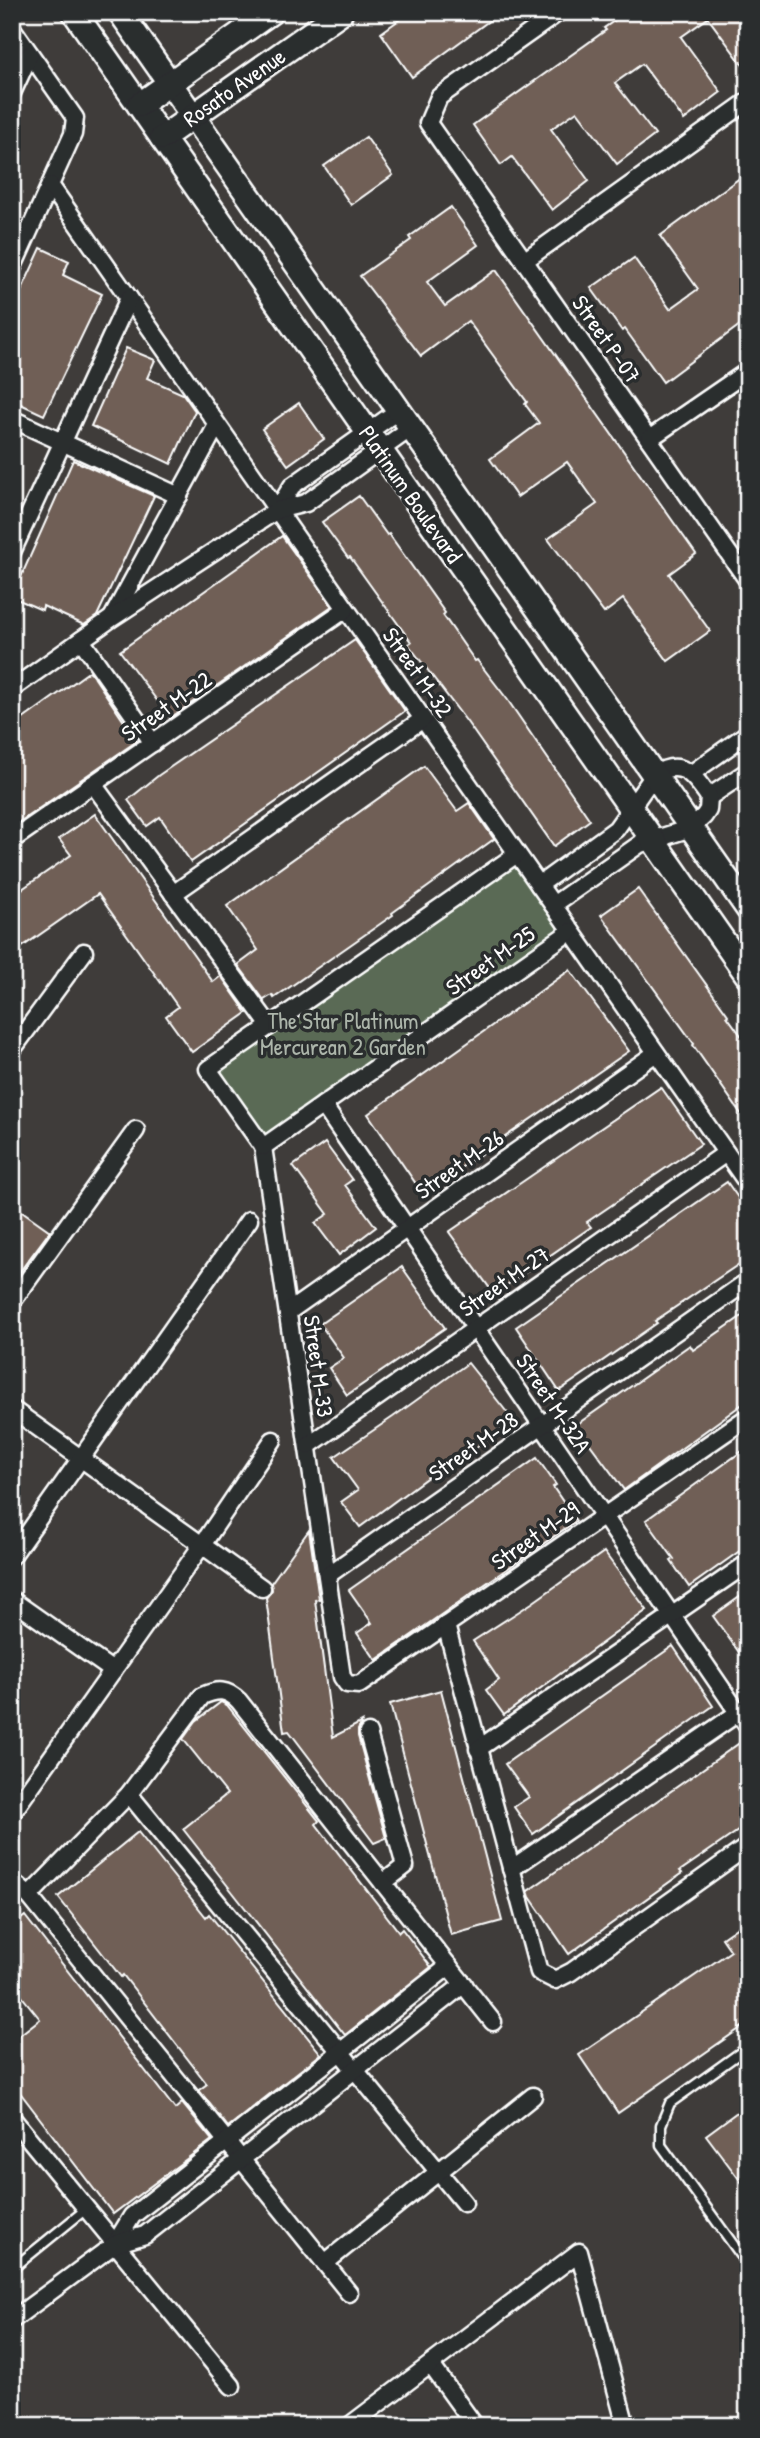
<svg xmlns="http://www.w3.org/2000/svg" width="760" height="2438" viewBox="0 0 760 2438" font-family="'Patrick Hand',sans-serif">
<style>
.green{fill:#5a6b55;stroke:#acb5aa;stroke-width:2}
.building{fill:#6f5f56;stroke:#fff;stroke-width:2}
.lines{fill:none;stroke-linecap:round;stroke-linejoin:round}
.lane-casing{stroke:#fff;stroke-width:13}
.street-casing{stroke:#fff;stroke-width:21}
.secondary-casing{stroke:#fff;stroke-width:28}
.lane{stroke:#2a2d2e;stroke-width:8}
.street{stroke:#2a2d2e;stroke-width:16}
.secondary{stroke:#2a2d2e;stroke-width:23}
.labels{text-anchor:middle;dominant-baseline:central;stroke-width:7;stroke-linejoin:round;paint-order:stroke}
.street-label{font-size:23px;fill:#fff;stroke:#2a2d2e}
.park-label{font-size:23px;fill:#acb5aa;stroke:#2a2d2e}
</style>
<rect width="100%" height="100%" fill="#3f3c3a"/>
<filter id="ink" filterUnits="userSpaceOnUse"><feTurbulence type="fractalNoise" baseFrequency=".0143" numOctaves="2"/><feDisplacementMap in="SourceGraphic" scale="14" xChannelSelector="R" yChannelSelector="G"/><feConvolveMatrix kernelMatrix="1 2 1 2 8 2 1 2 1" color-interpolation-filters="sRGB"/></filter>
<g filter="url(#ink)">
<polygon class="green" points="517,854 571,931 263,1147 209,1069"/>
<g class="building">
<polygon points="410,12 501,12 412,77 381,33"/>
<polygon points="627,12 748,12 748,72 708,18 681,37 721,92 684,120 642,64 615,83 655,135 617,164 577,111 551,129 589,181 552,210 512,157 501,165 473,125 606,30 604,28"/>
<polygon points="366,137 393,175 351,205 324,166"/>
<polygon points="748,172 748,319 663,382 625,329 622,331 591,288 634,258 670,309 698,289 660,236"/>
<polygon points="451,207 478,245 427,282 445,306 496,270 696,554 669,574 710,631 668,661 623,599 604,613 548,539 597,504 567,462 517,497 490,459 539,423 525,404 527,402 468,321 421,356 360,276 411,240 409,237"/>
<polygon points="41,248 69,261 63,275 102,294 44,415 12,400 12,311"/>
<polygon points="126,348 155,360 147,378 183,394 195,411 171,464 91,426"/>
<polygon points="299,403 324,439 288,465 262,429"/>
<polygon points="73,460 154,496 97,616 84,625 43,606 42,610 12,597"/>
<polygon points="359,496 387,535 389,534 445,613 443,615 475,661 477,660 507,699 590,820 554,846 467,722 408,644 411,642 350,557 348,558 322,522"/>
<polygon points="282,536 332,606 170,718 120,651"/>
<polygon points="355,640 405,711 191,862 160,817 147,826 128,800 159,775"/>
<polygon points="90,671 137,741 12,827 12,727"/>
<polygon points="424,766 457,811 469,803 494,839 392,913 393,915 274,998 272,995 264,1000 238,965 258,950 227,906"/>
<polygon points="95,814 213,982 221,976 247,1013 192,1052 166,1016 178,1007 98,894 12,954 12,896 71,855 59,839"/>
<polygon points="638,889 728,1015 727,1016 748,1045 748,1124 693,1045 694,1044 601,915"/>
<polygon points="570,970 629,1051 423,1194 368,1114"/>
<polygon points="661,1087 701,1144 587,1222 591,1227 494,1294 449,1232"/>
<polygon points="325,1143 352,1180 345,1185 376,1227 339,1255 315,1223 328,1214 293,1166"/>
<polygon points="727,1182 748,1212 748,1258 655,1321 657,1323 559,1391 516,1327"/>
<polygon points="12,1204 50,1231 12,1282"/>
<polygon points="402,1267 445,1328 347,1395 329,1368 344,1358 320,1324"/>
<polygon points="748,1312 748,1400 624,1490 576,1425 690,1345 693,1350"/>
<polygon points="468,1363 513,1420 443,1472 440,1468 360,1527 341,1502 358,1490 334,1457 393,1417"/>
<polygon points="748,1447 748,1545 689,1587 671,1561 674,1559 646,1520"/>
<polygon points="537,1458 556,1485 553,1487 576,1521 376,1660 357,1633 372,1623 349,1590"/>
<polygon points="309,1530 319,1599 315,1600 333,1737 362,1722 358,1730 358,1736 386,1838 374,1843 289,1731 284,1732 266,1598 272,1590 271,1583"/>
<polygon points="604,1552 647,1610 504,1715 486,1690 499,1680 473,1641 532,1603"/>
<polygon points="748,1591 748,1665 713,1616"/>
<polygon points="673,1646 713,1706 533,1834 514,1807 529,1797 505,1764"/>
<polygon points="441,1690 502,1921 451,1935 390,1704"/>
<polygon points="221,1702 227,1705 319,1821 316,1824 399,1932 402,1929 431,1967 345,2035 183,1829 227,1794 183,1739 196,1721"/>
<polygon points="741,1742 748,1752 748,1824 680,1871 682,1873 569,1954 530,1897 528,1891"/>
<polygon points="138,1832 206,1917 209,1914 321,2054 228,2127 199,2090 207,2084 123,1975 121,1977 58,1897"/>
<polygon points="25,1916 175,2109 182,2103 212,2140 113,2214 12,2082 12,2041 40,2019 12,1984 12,1926"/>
<polygon points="748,1920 748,2023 618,2113 579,2055 731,1951 722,1938"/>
<polygon points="748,2104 748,2191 706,2135"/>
</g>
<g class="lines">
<g class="lane-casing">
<g id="lane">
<polyline points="748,2047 670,2103 661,2125 661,2145 748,2265"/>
<polyline points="12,2269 86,2209"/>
</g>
</g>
<g class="street-casing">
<g id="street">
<polyline points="559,12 439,97 428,123 748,581"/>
<polyline points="12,28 75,118 73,134 12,269"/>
<polyline points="12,93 30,54"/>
<polyline points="50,185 748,1184"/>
<polyline points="524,261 748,101"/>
<polyline points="12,419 179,496"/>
<polyline points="649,439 748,371"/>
<polyline points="277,510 292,486 399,410"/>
<polyline points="12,552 129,298"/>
<polyline points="113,616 217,425"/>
<polyline points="81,640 153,743"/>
<polyline points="12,689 112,618 277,510 306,503 411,428"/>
<polyline points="692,773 748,733"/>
<polyline points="93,784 270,1026"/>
<polyline points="709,797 748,771"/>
<polyline points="12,840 346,609"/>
<polyline points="517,854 208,1069 263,1147 342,1677 347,1684 359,1685 748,1417"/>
<path d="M539 885 616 829 654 775C682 757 694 776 709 797L708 810 704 816 691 828 640 844 553 905"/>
<polyline points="173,894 423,719"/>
<polyline points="12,1050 84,952"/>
<polyline points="323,1105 748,1727"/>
<polyline points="263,1147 571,931"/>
<polyline points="12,1302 136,1130"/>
<polyline points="288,1312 656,1053"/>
<polyline points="12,1409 262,1588"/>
<polyline points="308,1446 726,1153"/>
<polyline points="12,1556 249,1220"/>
<polyline points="328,1575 748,1281"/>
<polyline points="12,1600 113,1671"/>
<polyline points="446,1625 539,1972 555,1980 571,1972 748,1846"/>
<polyline points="368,1733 405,1866 383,1883"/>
<polyline points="478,1749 748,1563"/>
<polyline points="129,1794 464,2203"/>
<polyline points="12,1813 202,1545 273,1440"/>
<polyline points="511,1869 748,1706"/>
<polyline points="12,1881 29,1896 349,2293"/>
<path d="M29 1896 129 1794 202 1696C218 1689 227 1689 239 1701L493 2022"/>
<polyline points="12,2118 232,2386"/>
<polyline points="115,2244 132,2216 449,1966"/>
<polyline points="325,2263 533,2096"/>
<polyline points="12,2320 115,2244 145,2235 464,1984"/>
<polyline points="431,2365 475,2426"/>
<polyline points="12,2423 14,2426"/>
<polyline points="349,2426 579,2252 626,2426"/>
</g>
</g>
<g class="secondary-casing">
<g id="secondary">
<polyline points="74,12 748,976"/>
<polyline points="120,12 748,909"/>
<polyline points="139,105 271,12"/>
<polyline points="162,138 341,12"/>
</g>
</g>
<use href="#lane" class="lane"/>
<use href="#street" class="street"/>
<use href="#secondary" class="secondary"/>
</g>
</g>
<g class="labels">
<g class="street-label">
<text transform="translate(234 87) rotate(-35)">Rosato Avenue</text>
<text transform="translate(607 339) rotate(55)">Street P-07</text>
<text transform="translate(411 494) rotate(55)">Platinum Boulevard</text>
<text transform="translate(418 672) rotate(55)">Street M-32</text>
<text transform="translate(166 706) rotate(-35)">Street M-22</text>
<text transform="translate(490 960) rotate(-35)">Street M-25</text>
<text transform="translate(459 1164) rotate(-35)">Street M-26</text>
<text transform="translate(504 1281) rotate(-35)">Street M-27</text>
<text transform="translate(319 1366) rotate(82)">Street M-33</text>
<text transform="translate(554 1403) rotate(56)">Street M-32A</text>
<text transform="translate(473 1446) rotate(-35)">Street M-28</text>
<text transform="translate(535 1535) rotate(-35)">Street M-29</text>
</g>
<g class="park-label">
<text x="343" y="1020">The Star Platinum<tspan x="343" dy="26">Mercurean 2 Garden</tspan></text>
</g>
</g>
<rect width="760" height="2438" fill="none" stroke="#2a2d2e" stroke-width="42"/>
<rect x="21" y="21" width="718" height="2396" fill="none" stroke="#fff" stroke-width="2.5" filter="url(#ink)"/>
</svg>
